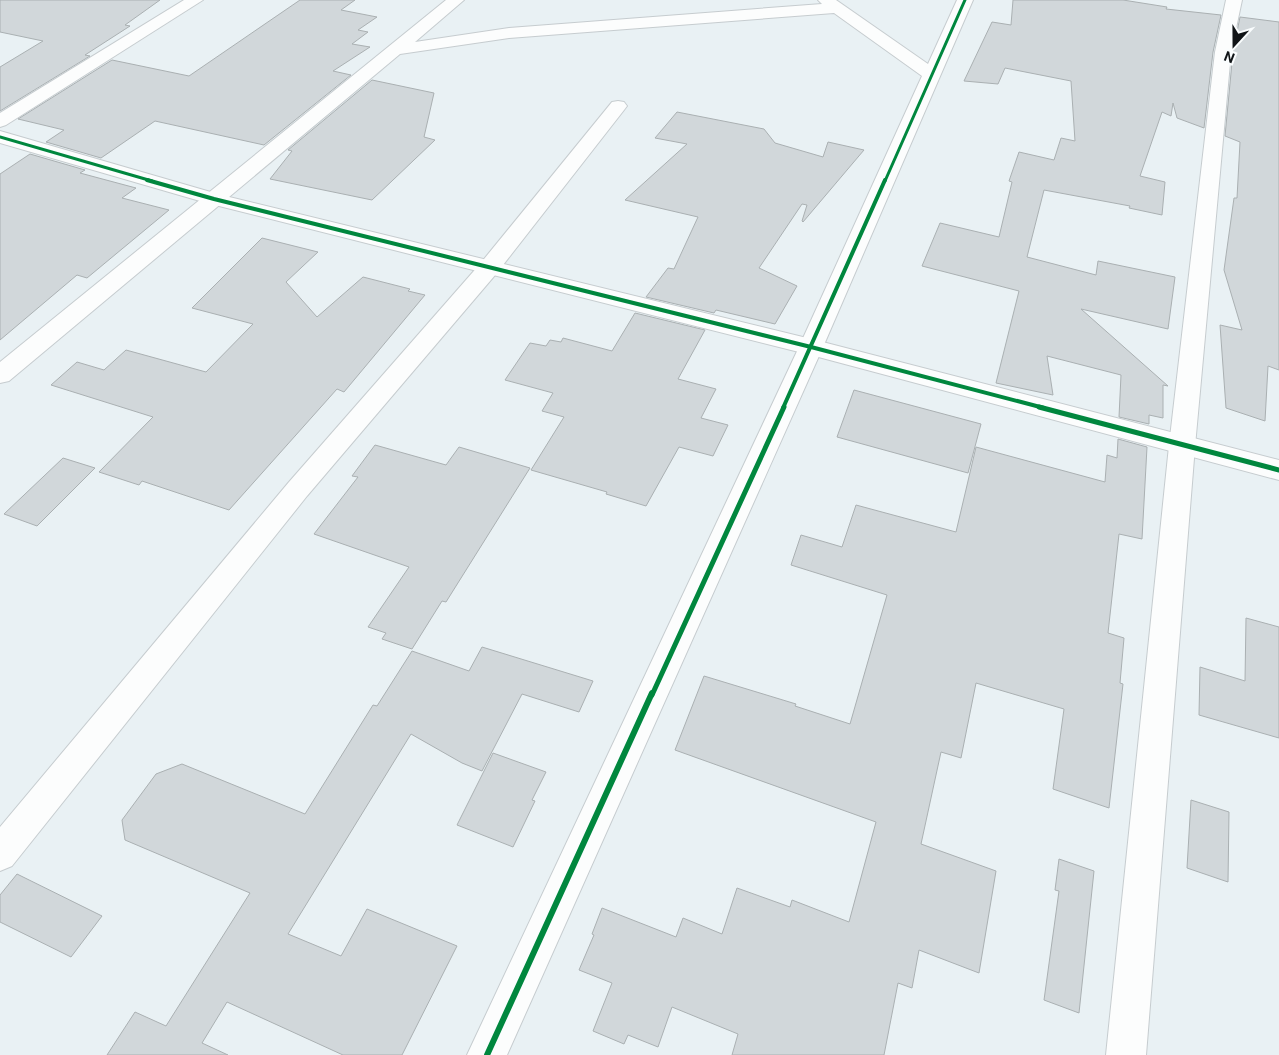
<svg xmlns="http://www.w3.org/2000/svg" width="1279" height="1055" viewBox="0 0 1279 1055" font-family="Roboto,sans-serif">
<style>
.building{fill:#d1d7da;stroke:#aab0b2}
.lines{fill:none;stroke-linecap:round;stroke-linejoin:round}
.street-casing{stroke:#c6cccf;stroke-width:2}
.secondary-casing{stroke:#c6cccf;stroke-width:2}
.street{fill:#fcfdfd;fill-rule:evenodd}
.secondary{fill:#fcfdfd;fill-rule:evenodd}
.cycleway-far3-casing{stroke:#fafdfe;stroke-width:5}
.cycleway-far2-casing{stroke:#fafdfe;stroke-width:6}
.cycleway-far1-casing{stroke:#fafdfe;stroke-width:8}
.cycleway-casing{stroke:#fafdfe;stroke-width:9}
.cycleway-far3{stroke:#00873e;stroke-width:3}
.cycleway-far2{stroke:#00873e;stroke-width:4}
.cycleway-far1{stroke:#00873e;stroke-width:5}
.cycleway{stroke:#00873e;stroke-width:6}
</style>
<rect width="100%" height="100%" fill="#e9f1f4"/>
<g class="building">
<polygon points="0,0 160,0 125,25 130,26 85,55 90,56 0,111 0,67 43,41 0,32"/>
<polygon points="300,0 355,0 341,10 377,17 358,30 368,32 352,44 370,47 333,71 351,75 264,145 155,121 101,158 46,142 64,130 18,119 112,60 189,76"/>
<polygon points="1013,0 1123,0 1167,7 1166,9 1221,15 1213,52 1204,128 1177,118 1173,103 1171,116 1162,112 1140,176 1165,182 1162,215 1129,208 1130,206 1044,190 1027,257 1096,275 1098,261 1175,277 1168,329 1081,309 1168,386 1163,385 1163,418 1149,415 1149,424 1119,417 1121,375 1047,356 1053,395 996,383 1019,291 922,266 940,223 999,237 1012,182 1009,181 1019,152 1054,160 1061,138 1075,141 1071,81 1005,68 998,84 964,81 992,22 1011,25"/>
<polygon points="1240,17 1279,22 1279,370 1268,366 1265,421 1226,408 1220,325 1242,330 1224,270 1234,198 1237,198 1240,142 1225,136 1233,52"/>
<polygon points="372,80 434,93 424,137 435,140 372,200 270,179 292,151 288,150"/>
<polygon points="677,112 764,129 775,143 823,157 828,142 864,150 803,222 802,221 807,205 802,204 759,268 797,286 775,324 716,310 714,313 646,297 668,268 674,269 698,217 625,200 687,144 655,138"/>
<polygon points="30,154 85,170 80,173 136,188 122,198 169,210 87,278 77,275 0,340 0,174"/>
<polygon points="262,238 318,252 286,282 317,317 363,277 410,289 408,291 425,295 344,392 337,389 229,510 142,481 139,485 99,472 153,417 51,385 77,362 104,370 126,350 206,372 253,324 192,308"/>
<polygon points="635,313 705,330 678,379 716,389 701,418 728,425 713,456 679,447 646,506 606,494 607,492 531,470 564,417 542,411 553,393 505,380 530,343 546,346 550,340 561,342 563,338 612,351"/>
<polygon points="854,390 981,424 968,473 837,437"/>
<polygon points="1118,439 1147,447 1142,539 1119,534 1108,633 1124,638 1120,683 1123,684 1109,808 1053,789 1064,709 976,683 961,758 941,752 921,844 996,871 979,973 919,950 912,988 898,983 884,1055 732,1055 738,1034 672,1007 658,1047 628,1035 624,1044 593,1031 612,983 579,970 594,935 592,934 602,908 676,937 683,918 722,934 737,888 790,907 792,900 849,922 876,822 675,750 704,676 796,704 795,706 850,724 887,595 791,565 801,535 842,547 856,505 956,532 976,447 1105,482 1107,455 1117,458"/>
<polygon points="375,445 446,465 459,447 530,468 446,602 442,601 412,649 382,639 386,633 368,627 409,567 314,534 358,477 352,476"/>
<polygon points="63,458 95,468 37,526 4,514"/>
<polygon points="1246,618 1279,627 1279,738 1199,715 1200,667 1245,681"/>
<polygon points="482,647 593,681 579,712 522,694 482,771 462,763 411,734 288,934 341,956 367,909 457,946 402,1055 343,1055 227,1002 202,1043 228,1055 107,1055 135,1012 166,1026 250,893 125,840 122,820 156,774 182,764 305,814 373,705 377,706 412,651 469,671"/>
<polygon points="493,753 546,772 532,800 535,801 513,847 457,825"/>
<polygon points="1191,800 1229,812 1228,882 1187,868"/>
<polygon points="1059,859 1094,871 1079,1013 1044,1000 1059,891 1055,890"/>
<polygon points="17,874 102,916 71,957 0,922 0,895"/>
</g>
<g class="lines">
<g class="street-casing">
<g id="street">
<polygon points="184,0 203,0 6,125 0,127 0,113"/>
<polygon points="446,0 464,0 415,42 509,28 822,4 818,0 836,0 928,64 957,0 973,0 823,347 507,1055 467,1055 799,347 922,76 834,13 509,38 400,54 9,381 0,383 0,362"/>
<polygon points="1226,0 1242,0 1231,52 1195,446 1146,1055 1106,1055 1169,446 1215,52"/>
<polygon points="618,101 624,102 627,106 624,110 496,274 307,496 12,866 0,871 0,827 289,482 480,264 612,102"/>
</g>
</g>
<g class="secondary-casing">
<polygon id="secondary" points="0,131 221,195 811,339 1279,460 1279,480 811,355 207,203 0,143"/>
</g>
<use href="#street" class="street"/>
<use href="#secondary" class="secondary"/>
<g class="cycleway-far3-casing">
<g id="cycleway-far3">
<polyline points="0,137 152,181"/>
<polyline points="885,181 965,0"/>
</g>
</g>
<g class="cycleway-far2-casing">
<g id="cycleway-far2">
<polyline points="147,180 214,199 811,347 1044,408"/>
<polyline points="783,408 885,180"/>
</g>
</g>
<g class="cycleway-far1-casing">
<g id="cycleway-far1">
<polyline points="1039,407 1279,470"/>
<polyline points="652,695 784,407"/>
</g>
</g>
<g class="cycleway-casing">
<polyline id="cycleway" points="487,1055 652,693"/>
</g>
<use href="#cycleway-far3" class="cycleway-far3"/>
<use href="#cycleway-far2" class="cycleway-far2"/>
<use href="#cycleway-far1" class="cycleway-far1"/>
<use href="#cycleway" class="cycleway"/>
</g>
<g transform="translate(1234 45) rotate(201)" stroke="#fafdfe" stroke-width="4" paint-order="stroke">
<path d="M0-4L9 19L0 12L-9 19Z" fill="#101417"/>
<text y="-8" font-size="14" font-weight="bold" text-anchor="middle" fill="#101417">N</text>
</g>
</svg>
